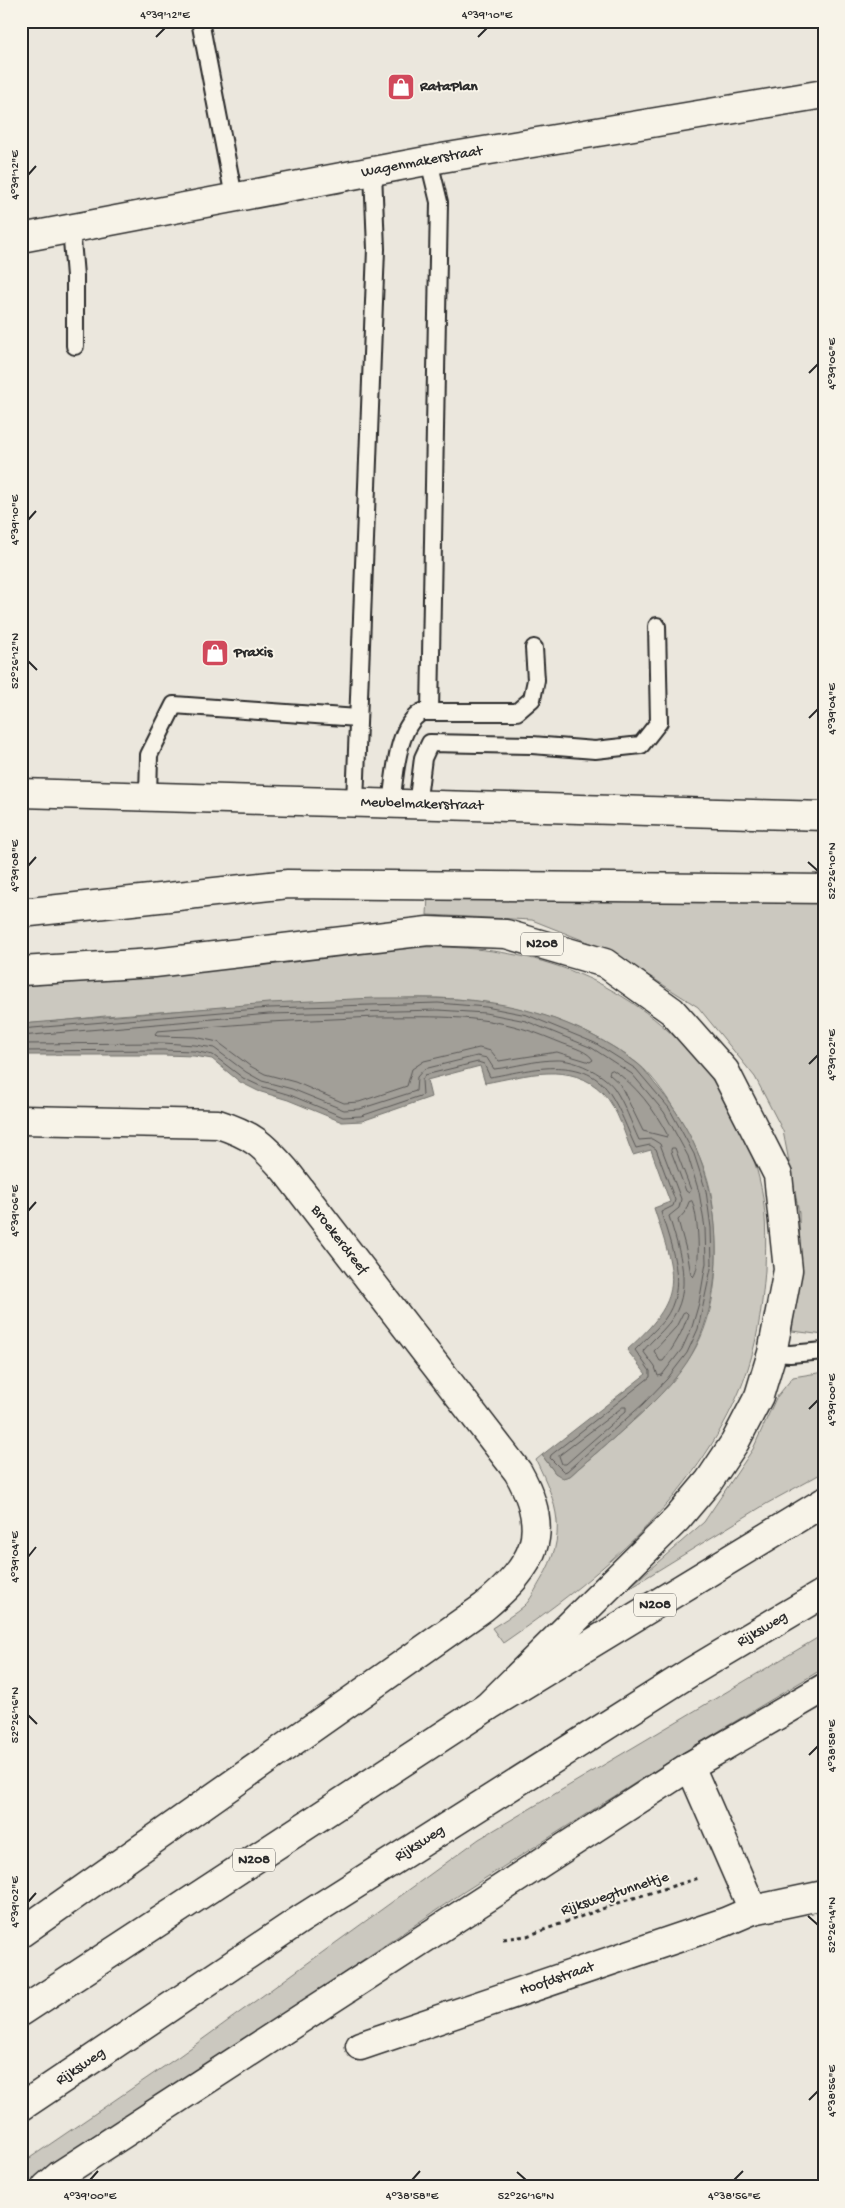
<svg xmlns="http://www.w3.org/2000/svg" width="845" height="2208" viewBox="0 0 845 2208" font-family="'Gochi Hand',sans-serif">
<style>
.green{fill:#cbc8bf;stroke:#7b7a75}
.water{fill:#a29f98;stroke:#72716c}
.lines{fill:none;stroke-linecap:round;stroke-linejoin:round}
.shore{stroke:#5b5957;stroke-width:1}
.lane-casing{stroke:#2b2b2b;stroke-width:20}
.street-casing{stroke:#2b2b2b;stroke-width:31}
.secondary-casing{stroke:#2b2b2b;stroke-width:31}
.primary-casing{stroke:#2b2b2b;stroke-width:31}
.path{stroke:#2b2b2b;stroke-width:3;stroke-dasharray:4 4;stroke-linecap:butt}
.lane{stroke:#f7f3e8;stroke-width:16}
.street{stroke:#f7f3e8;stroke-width:28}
.secondary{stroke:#f7f3e8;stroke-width:28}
.primary{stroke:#f7f3e8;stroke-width:28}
.ticks{fill:none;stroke:#2b2b2b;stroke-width:2}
.labels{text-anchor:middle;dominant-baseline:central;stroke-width:4;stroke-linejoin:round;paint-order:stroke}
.shield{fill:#f7f3e8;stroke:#686764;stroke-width:1}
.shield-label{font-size:14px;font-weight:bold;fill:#2b2b2b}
.poi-label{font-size:15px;font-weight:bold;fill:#2b2b2b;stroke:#f7f3e8;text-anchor:start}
.street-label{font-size:15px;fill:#2b2b2b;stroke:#f7f3e8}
.neatline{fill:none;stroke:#2b2b2b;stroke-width:2}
.ticks-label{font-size:12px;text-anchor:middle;fill:#2b2b2b}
</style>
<rect width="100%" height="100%" fill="#ebe7dd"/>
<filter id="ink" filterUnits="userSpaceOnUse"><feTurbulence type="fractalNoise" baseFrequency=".02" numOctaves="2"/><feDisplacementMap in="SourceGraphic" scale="10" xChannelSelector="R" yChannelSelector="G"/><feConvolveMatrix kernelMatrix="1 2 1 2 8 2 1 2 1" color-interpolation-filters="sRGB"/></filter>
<g filter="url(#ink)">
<g class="green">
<polygon points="428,895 824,896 824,1335 792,1331 800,1266 799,1213 783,1131 755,1077 698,1007 610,951 532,920 427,915"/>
<path d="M415 947C461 946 507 950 551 964 650 994 734 1078 759 1178 767 1208 766 1240 765 1270 762 1309 757 1348 742 1385 696 1498 600 1576 503 1643L492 1628C503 1621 515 1614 524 1606 531 1600 536 1588 541 1580 568 1535 558 1505 536 1460L542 1455 555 1473 570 1476C611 1439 659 1404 690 1357 720 1312 719 1250 712 1199 708 1173 697 1149 684 1126 673 1106 655 1077 637 1063 580 1020 508 1000 437 998 403 997 369 1001 336 1002 259 1005 182 1010 105 1016 77 1019 49 1023 21 1024V986L109 980Z"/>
<polygon points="824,1372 824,1472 766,1504 626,1590 704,1522 753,1449 776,1398 793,1377"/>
<polygon points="824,1634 824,1668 681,1754 465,1891 27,2187 21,2187 21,2164 178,2057 479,1839"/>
</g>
<path class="water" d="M375 998C412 998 449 997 486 1002 539 1009 595 1031 638 1064 645 1069 650 1078 655 1084 686 1120 706 1161 713 1208 720 1256 716 1310 692 1354 668 1397 607 1442 570 1476L563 1478 555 1473 542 1455 646 1374 627 1350C686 1296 677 1280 654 1208L670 1202 651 1150 633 1155C625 1136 618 1108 603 1093 571 1060 525 1076 485 1083L480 1066 427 1080 431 1097 362 1121 342 1122 288 1100 258 1091 240 1082 212 1059 194 1056 163 1055H21V1024L269 1003Z"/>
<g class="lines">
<g class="shore">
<path d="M376 1017C424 1017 477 1014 524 1029 538 1033 551 1039 564 1044 573 1047 589 1052 593 1060L590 1062 557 1052 499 1061 491 1051 479 1048 424 1061 412 1069 407 1086 359 1102 344 1103 295 1082 265 1074 250 1066 218 1042 195 1037 157 1036 155 1034 157 1031 270 1022Z"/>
<path d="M21 1029 269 1008 438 1003 486 1007 527 1015 595 1043 636 1069 669 1108 694 1154 706 1191 711 1228 712 1264 698 1329 687 1353 667 1379 643 1404 567 1471 564 1472 550 1458 551 1455 650 1377V1371L635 1350C644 1340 655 1331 664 1320 689 1287 671 1247 661 1212L673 1206 675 1200 656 1149 650 1145 636 1148C627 1129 621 1110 609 1092 582 1053 527 1071 490 1077L484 1064 478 1062 425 1075 422 1080 423 1095 361 1116 343 1117 290 1095 260 1086 243 1078 213 1055 194 1051 163 1050 21 1051"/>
<path d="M21 1036 269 1014 438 1010 485 1013 526 1021 592 1048 632 1074 664 1112 688 1156 699 1192 705 1228 706 1263 699 1303 692 1327 682 1349 662 1375 658 1376 655 1367 643 1351C651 1341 661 1333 669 1323 695 1290 679 1251 669 1216L679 1208 681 1199 660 1144 652 1139 639 1140C631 1123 625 1104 614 1088 603 1073 574 1059 556 1060 535 1060 515 1067 494 1069L487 1058 477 1056 424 1069 417 1077 416 1091 360 1109 344 1110 292 1089 262 1081 246 1072 214 1048 195 1045 163 1043 21 1044"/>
<path d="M613 1070C636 1085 654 1109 667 1134V1137L643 1131 620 1084 609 1074 610 1071Z"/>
<polygon points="672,1148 675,1148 691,1190 689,1193 686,1191 671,1151"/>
<path d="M692 1201C698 1213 702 1268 693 1277L691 1275 688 1257 678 1220 685 1212 689 1202Z"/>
<path d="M686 1312 688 1314C683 1332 674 1347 663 1361H660L654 1351 676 1327 683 1313Z"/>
<polygon points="623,1407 626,1407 626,1411 566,1464 562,1464 559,1456"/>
</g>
<g class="lane-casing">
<g id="lane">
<polyline points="200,21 234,197"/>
<polyline points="429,161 439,202 430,712"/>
<polyline points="71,228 75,276 75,346"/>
<polyline points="148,797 149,755 174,705 358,718"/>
<polyline points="355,803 376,249 373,171"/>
<path d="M391 804C395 778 396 726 422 712H517L532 699 536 680 534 648"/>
<polyline points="417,806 423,758 430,743 532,745 595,750 641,745 659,722 657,626"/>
<polyline points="772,1353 790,1354 824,1351"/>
</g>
</g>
<g class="street-casing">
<g id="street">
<path id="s1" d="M21 238 442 158 824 94"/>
<path id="s2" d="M21 1120 218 1124C252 1135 262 1144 285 1170L518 1472C553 1534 534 1565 484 1607L21 1933"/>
<polyline points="690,1766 753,1910"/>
<path id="s3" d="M360 2046 725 1922 753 1910 824 1895"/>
<polyline points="46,2187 60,2175 690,1766 824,1688"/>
</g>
</g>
<g class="secondary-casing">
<g id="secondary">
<path id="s4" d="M21 793 824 816"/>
</g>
</g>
<g class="primary-casing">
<g id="primary">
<polyline points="21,913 288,884 824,889"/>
<polyline points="21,971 154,963 428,931 506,934 605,963 672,1011 725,1071 778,1175 788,1270 772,1353 759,1396 735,1442 709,1481 677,1519 487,1707"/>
<polyline points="21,2012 487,1707 824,1502"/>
<path id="s5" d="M21 2107 301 1919 691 1672 824 1593"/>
</g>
</g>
<polyline class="path" points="503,1939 527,1936 624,1901 699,1878"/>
<use href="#lane" class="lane"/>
<use href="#street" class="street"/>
<use href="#secondary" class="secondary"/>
<use href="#primary" class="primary"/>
</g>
</g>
<path class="ticks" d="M156 37 165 28M478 37 487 28M28 175 36 166M809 373 818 364M28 520 36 511M28 661 37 670M809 718 818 709M808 862 818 871M28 866 36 857M809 1064 818 1055M28 1211 36 1202M809 1409 818 1400M28 1557 36 1547M28 1715 37 1724M809 1755 818 1746M28 1902 36 1893M808 1916 818 1925M809 2100 818 2091M517 2172 526 2180M90 2180 98 2171M412 2180 420 2171M734 2180 743 2171"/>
<defs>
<g id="shop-square" transform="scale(1.4375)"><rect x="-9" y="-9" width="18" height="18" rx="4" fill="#d1495b" stroke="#f7f3e8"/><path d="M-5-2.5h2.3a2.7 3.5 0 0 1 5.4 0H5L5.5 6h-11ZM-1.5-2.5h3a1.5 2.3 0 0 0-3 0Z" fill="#fff"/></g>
</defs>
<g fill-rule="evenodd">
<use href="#shop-square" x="401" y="87"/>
<use href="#shop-square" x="215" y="653"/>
</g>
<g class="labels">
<g class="shield">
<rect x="521" y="932.5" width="42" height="23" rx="4"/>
<rect x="634" y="1593.5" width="42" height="23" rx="4"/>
<rect x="233" y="1848.5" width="42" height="23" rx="4"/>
</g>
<g class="shield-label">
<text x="542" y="944">N208</text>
<text x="655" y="1605">N208</text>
<text x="254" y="1860">N208</text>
</g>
<g class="poi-label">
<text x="420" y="87">RataPlan</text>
<text x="234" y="653">Praxis</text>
</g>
<g class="street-label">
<text stroke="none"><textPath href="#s1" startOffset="408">Wagenmakerstraat</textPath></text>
<text stroke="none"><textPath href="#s4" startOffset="401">Meubelmakerstraat</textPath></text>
<text stroke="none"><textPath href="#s2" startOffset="368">Broekerdreef</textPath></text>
<text stroke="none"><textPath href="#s5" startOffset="882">Rijksweg</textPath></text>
<text stroke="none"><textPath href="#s5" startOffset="478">Rijksweg</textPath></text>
<text transform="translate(615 1894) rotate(-18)">Rijkswegtunneltje</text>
<text stroke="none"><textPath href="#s3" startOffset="208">Hoofdstraat</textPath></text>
<text stroke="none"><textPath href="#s5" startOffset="72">Rijksweg</textPath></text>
</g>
</g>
<rect width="845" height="2208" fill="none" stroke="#f7f3e8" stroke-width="55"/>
<rect x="28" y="28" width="790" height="2152" class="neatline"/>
<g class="ticks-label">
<text x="165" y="18">4°39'12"E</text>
<text x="487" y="18">4°39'10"E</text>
<text transform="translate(14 175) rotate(-90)" y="4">4°39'12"E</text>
<text transform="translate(831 364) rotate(-90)" y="4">4°39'06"E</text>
<text transform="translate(14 520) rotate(-90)" y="4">4°39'10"E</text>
<text transform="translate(14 661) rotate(-90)" y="4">52°26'12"N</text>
<text transform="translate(831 709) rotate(-90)" y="4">4°39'04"E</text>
<text transform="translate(14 866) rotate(-90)" y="4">4°39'08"E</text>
<text transform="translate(831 871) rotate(-90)" y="4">52°26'10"N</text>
<text transform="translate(831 1055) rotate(-90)" y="4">4°39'02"E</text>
<text transform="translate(14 1211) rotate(-90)" y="4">4°39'06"E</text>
<text transform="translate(831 1400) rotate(-90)" y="4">4°39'00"E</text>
<text transform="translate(14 1557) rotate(-90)" y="4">4°39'04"E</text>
<text transform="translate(14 1715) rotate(-90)" y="4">52°26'16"N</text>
<text transform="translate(831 1746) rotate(-90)" y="4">4°38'58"E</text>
<text transform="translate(14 1902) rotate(-90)" y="4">4°39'02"E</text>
<text transform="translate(831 1925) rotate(-90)" y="4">52°26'14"N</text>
<text transform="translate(831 2091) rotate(-90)" y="4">4°38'56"E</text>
<text x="90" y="2199">4°39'00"E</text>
<text x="412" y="2199">4°38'58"E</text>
<text x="526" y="2199">52°26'16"N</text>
<text x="734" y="2199">4°38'56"E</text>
</g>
</svg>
